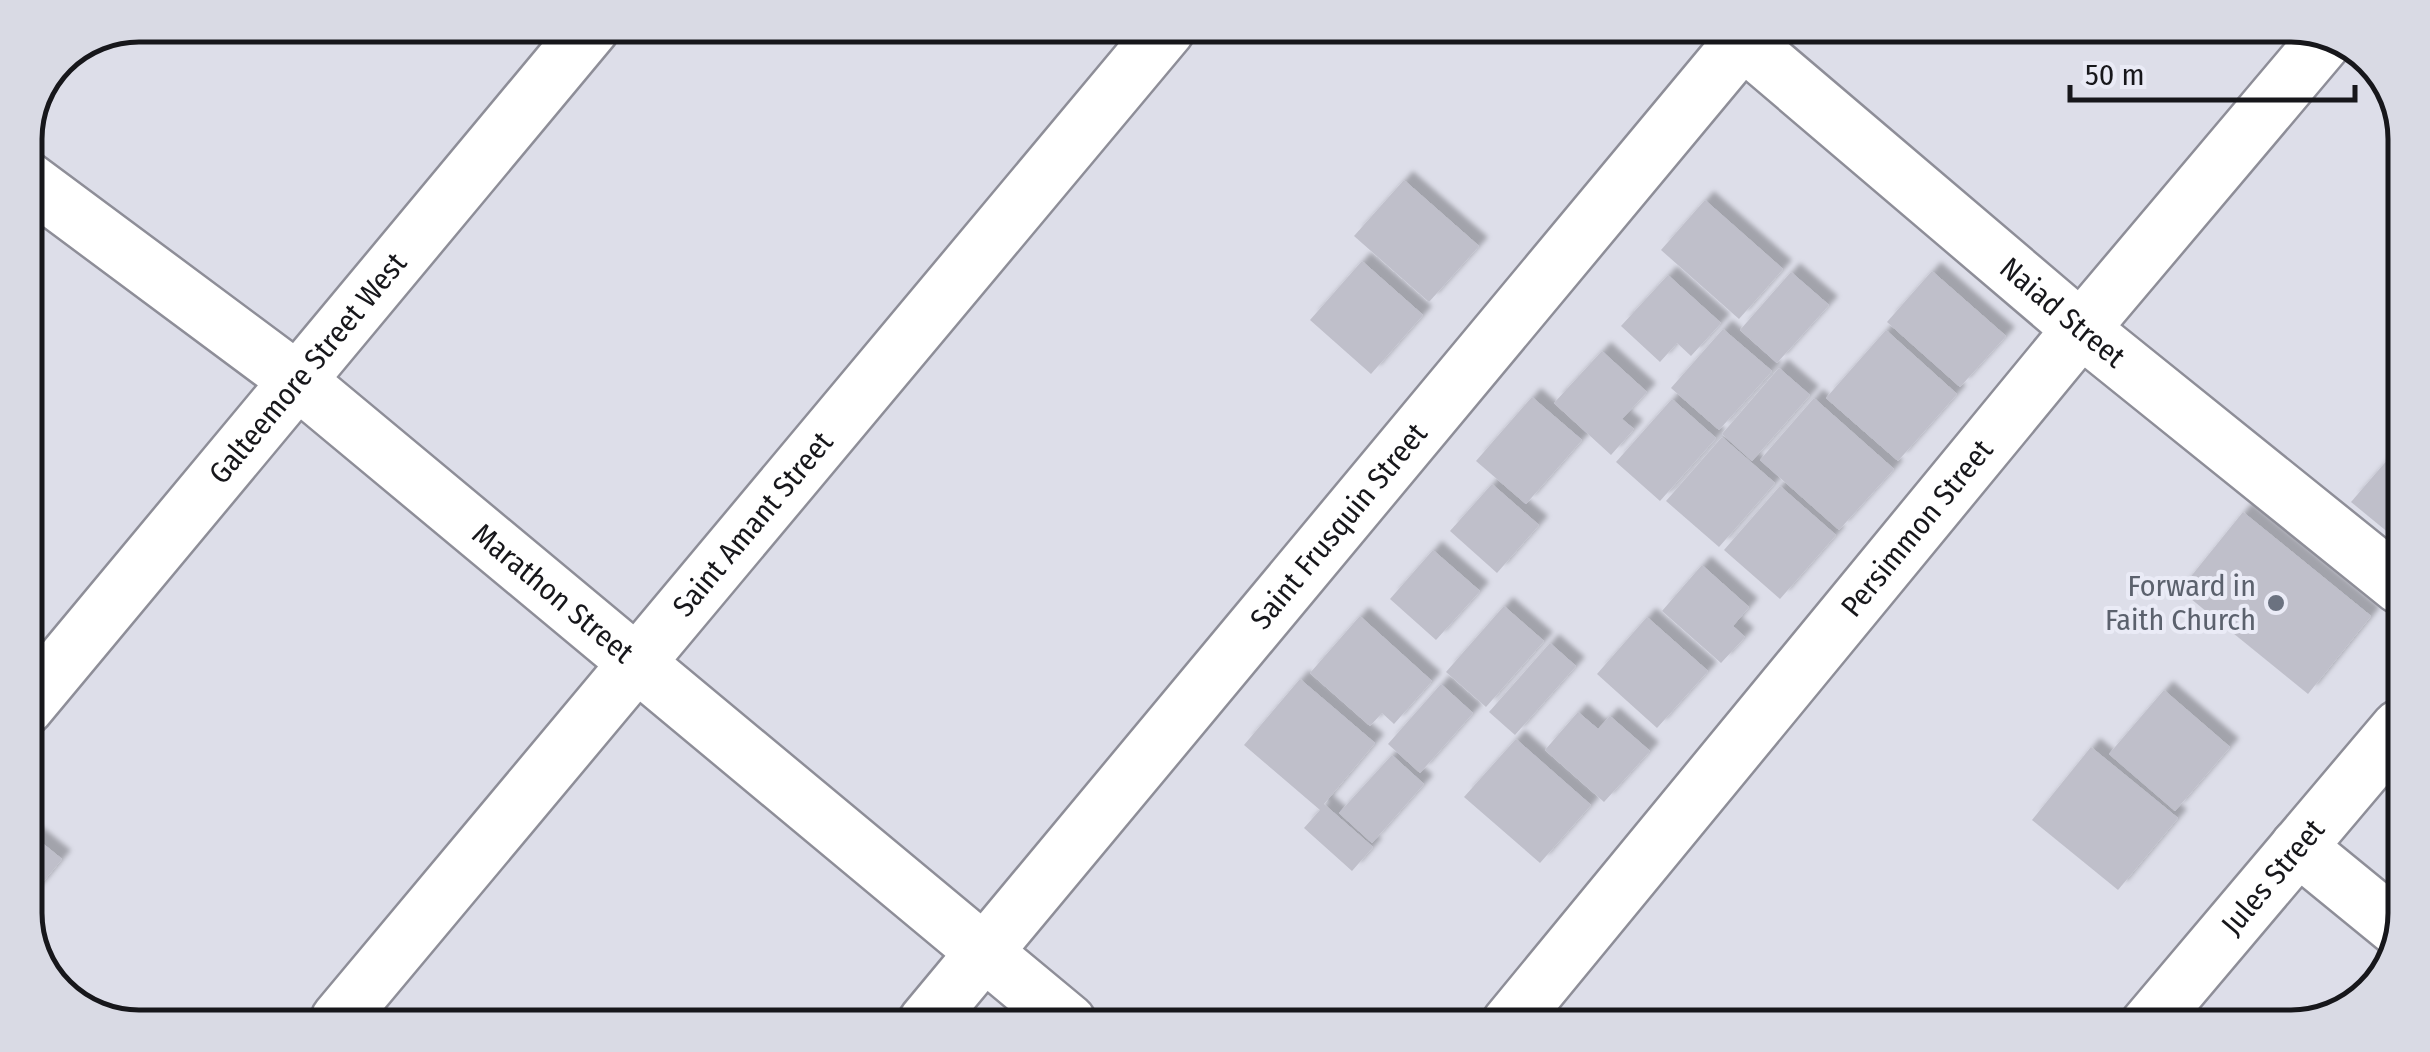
<svg xmlns="http://www.w3.org/2000/svg" width="2430" height="1052" viewBox="0 0 2430 1052" font-family="'Fira Sans Condensed',sans-serif">
<style>
.building{fill:#bfbfca;filter:url(#shadow)}
.lines{fill:none;stroke-linecap:round;stroke-linejoin:round}
.minor-casing{stroke:#8e8e98;stroke-width:60}
.major-casing{stroke:#8e8e98;stroke-width:60}
.minor{stroke:#fff;stroke-width:55}
.major{stroke:#fff;stroke-width:55}
.worship-dot{fill:#6b7280;stroke:#eaebf6;stroke-width:4}
.labels{text-anchor:middle;dominant-baseline:central;stroke-width:8;stroke-linejoin:round;paint-order:stroke}
.street-label{font-size:30px;fill:#17171b;stroke:#eaebf6}
.worship-label{font-size:30px;fill:#5b616d;stroke:#eaebf6;text-anchor:end}
.rim{fill:none;stroke:#17171b;stroke-width:5}
</style>
<defs>
<filter id="shadow"><feDropShadow dx="9" dy="-9" stdDeviation="2.5" flood-color="#0004"/></filter>
</defs>
<rect width="100%" height="100%" fill="#dddee9"/>
<g class="building">
<polygon points="1404,180 1479,246 1429,302 1354,236"/>
<polygon points="1705,200 1783,269 1739,319 1661,250"/>
<polygon points="1362,261 1423,315 1371,374 1310,320"/>
<polygon points="1932,271 2006,336 1960,387 1887,322"/>
<polygon points="1791,272 1829,305 1777,363 1740,330"/>
<polygon points="1668,275 1721,323 1691,356 1677,343 1660,362 1621,326"/>
<polygon points="1723,329 1772,371 1719,430 1671,388"/>
<polygon points="1886,330 1957,394 1898,461 1826,398"/>
<polygon points="1602,351 1647,392 1622,419 1634,429 1611,455 1554,403"/>
<polygon points="1779,368 1810,395 1752,461 1722,434"/>
<polygon points="1532,397 1582,440 1526,504 1476,461"/>
<polygon points="1814,398 1894,469 1839,530 1760,460"/>
<polygon points="1672,399 1716,438 1660,501 1616,462"/>
<polygon points="1722,437 1775,483 1719,547 1666,501"/>
<polygon points="2402,443 2401,543 2351,502"/>
<polygon points="1492,484 1539,525 1497,573 1450,531"/>
<polygon points="1780,486 1836,535 1780,599 1724,550"/>
<polygon points="2243,512 2371,616 2308,694 2180,590"/>
<polygon points="1433,550 1480,591 1436,640 1390,599"/>
<polygon points="1702,565 1749,607 1733,626 1745,637 1721,663 1662,611"/>
<polygon points="1504,606 1544,641 1486,707 1446,672"/>
<polygon points="1360,616 1432,681 1394,724 1382,713 1370,726 1310,673"/>
<polygon points="1647,617 1708,671 1657,728 1597,674"/>
<polygon points="1550,643 1576,666 1515,735 1489,712"/>
<polygon points="1300,679 1375,743 1324,804 1373,847 1352,871 1304,828 1320,810 1244,745"/>
<polygon points="1441,684 1473,713 1420,773 1388,744"/>
<polygon points="2164,690 2230,747 2175,811 2109,754"/>
<polygon points="1578,712 1598,729 1610,716 1650,751 1604,802 1545,750"/>
<polygon points="1516,739 1591,805 1540,863 1464,797"/>
<polygon points="2091,747 2178,818 2118,890 2032,820"/>
<polygon points="1392,755 1424,784 1372,843 1339,813"/>
<polygon points="25,829 62,859 25,904"/>
</g>
<g class="lines">
<g class="minor-casing">
<g id="minor">
<path id="s1" d="M1731 31 2081 329 2400 586"/>
<path id="s2" d="M25 178 298 381 1068 1022"/>
<path id="s3" d="M25 708 592 27"/>
<polyline points="2298,847 2397,928"/>
<path id="s4" d="M339 1019 1167 29"/>
<path id="s5" d="M926 1022 1751 31"/>
<path id="s6" d="M1509 1024 2081 329 2331 33"/>
</g>
</g>
<g class="major-casing">
<g id="major">
<path id="s7" d="M2147 1026 2399 728"/>
</g>
</g>
<use href="#minor" class="minor"/>
<use href="#major" class="major"/>
</g>
<circle class="worship-dot" cx="2276" cy="603" r="10"/>
<g class="labels">
<g class="street-label">
<text stroke="none"><textPath href="#s1" startOffset="435">Naiad Street</textPath></text>
<text stroke="none"><textPath href="#s3" startOffset="442">Galteemore Street West</textPath></text>
<text stroke="none"><textPath href="#s4" startOffset="645">Saint Amant Street</textPath></text>
<text stroke="none"><textPath href="#s5" startOffset="645">Saint Frusquin Street</textPath></text>
<text stroke="none"><textPath href="#s6" startOffset="642">Persimmon Street</textPath></text>
<text stroke="none"><textPath href="#s2" startOffset="672">Marathon Street</textPath></text>
<text stroke="none"><textPath href="#s7" startOffset="195">Jules Street</textPath></text>
</g>
<g class="worship-label">
<text x="2256" y="586">Forward in<tspan x="2256" dy="34">Faith Church</tspan></text>
</g>
</g>
<path d="M0 0H2430V1052H0ZM139 42H2291A97 97 0 0 1 2388 139V913A97 97 0 0 1 2291 1010H139A97 97 0 0 1 42 913V139A97 97 0 0 1 139 42Z" fill="#d9dae4" fill-rule="evenodd"/>
<path class="rim" d="M139 42H2291A97 97 0 0 1 2388 139V913A97 97 0 0 1 2291 1010H139A97 97 0 0 1 42 913V139A97 97 0 0 1 139 42Z"/>
<path d="M2070 85v15h285v-15" fill="none" stroke="#17171b" stroke-width="5"/>
<text x="2085" y="85" font-size="30" fill="#17171b" stroke="#eaebf6" stroke-width="8" paint-order="stroke">50 m</text>
</svg>
